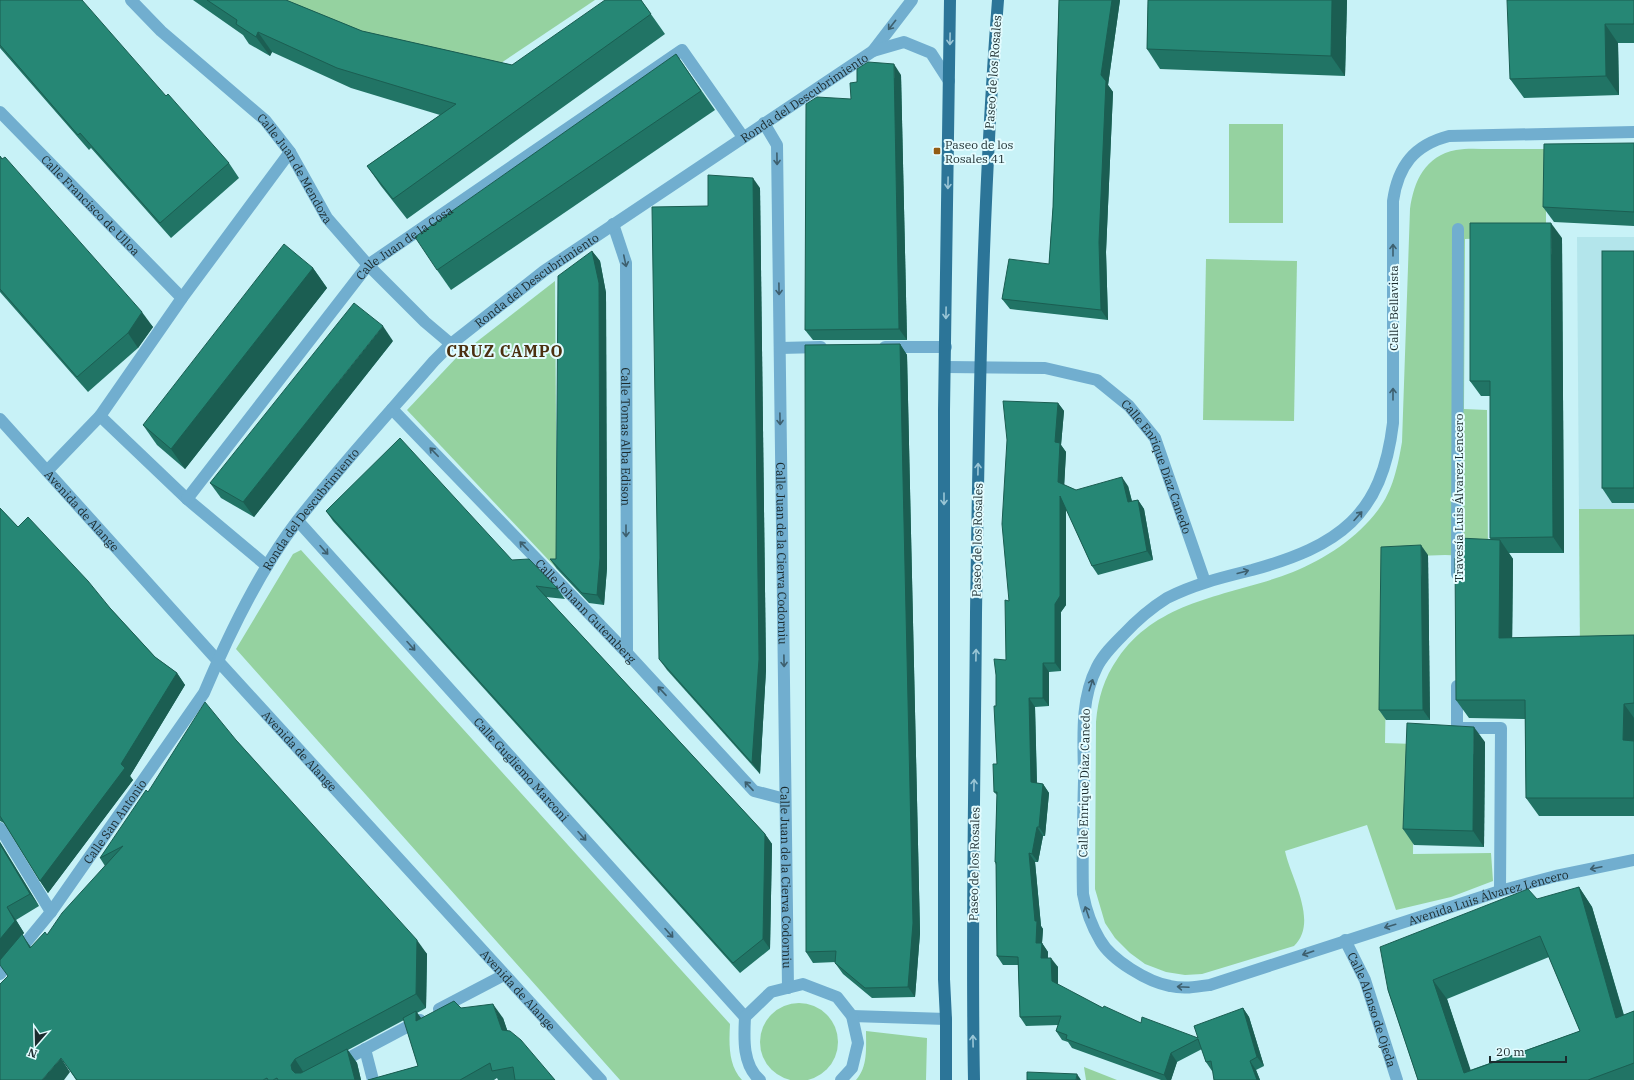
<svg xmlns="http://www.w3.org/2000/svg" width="1634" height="1080" viewBox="0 0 1634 1080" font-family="'IBM Plex Serif',serif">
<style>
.built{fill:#b3e5eb}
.green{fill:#95d2a0}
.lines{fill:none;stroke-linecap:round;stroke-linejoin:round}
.minor{stroke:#71aecf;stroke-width:12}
.major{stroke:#2c7598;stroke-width:12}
.wall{fill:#217465;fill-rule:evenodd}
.shaded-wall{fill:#1b5e52}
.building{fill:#268775;stroke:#1b5e52;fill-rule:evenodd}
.oneway{stroke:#3d5f6e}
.oneway2{stroke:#9ac6d6}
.poi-dot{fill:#935c14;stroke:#e3fcff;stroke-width:1.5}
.labels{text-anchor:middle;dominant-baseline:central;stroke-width:4;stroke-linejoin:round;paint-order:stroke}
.street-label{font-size:12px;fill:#1b2b2d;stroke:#e3fcff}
.poi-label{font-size:12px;fill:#1b2b2d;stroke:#e3fcff;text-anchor:start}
.district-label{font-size:16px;font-weight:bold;letter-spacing:1px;fill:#4b3010;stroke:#e3fcff}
</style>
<rect width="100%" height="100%" fill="#c8f2f7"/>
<polygon class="built" points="1577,237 1634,237 1634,654 1580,654"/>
<g class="green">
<polygon points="265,0 595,0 483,75"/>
<rect x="1229" y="124" width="54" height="99"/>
<path d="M1546 149V236L1465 239 1464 409 1487 410 1488 555 1471 556 1445 555 1388 557 1385 743 1414 744 1413 854 1491 853 1493 881 1451 897 1396 910 1367 825 1285 851C1291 879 1319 922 1294 946L1202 974 1185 975 1166 972 1145 964 1130 953 1115 938 1105 923 1095 889 1096 722C1098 698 1104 678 1118 658 1159 598 1232 596 1293 572 1325 559 1357 538 1378 510 1393 491 1398 465 1402 442L1410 209C1414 181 1425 156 1456 150 1467 148 1479 149 1490 149 1508 149 1527 149 1546 149Z"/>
<polygon points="1206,259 1297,261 1294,421 1203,420"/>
<polygon points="555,281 557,569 407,410 457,357"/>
<polygon points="1579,509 1634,509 1634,649 1580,648"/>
<path d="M301 550 730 1024C729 1043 728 1065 742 1080H620L236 649 293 554Z"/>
<circle cx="799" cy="1042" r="39"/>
<path d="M866 1031 927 1038 926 1080H856C868 1067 866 1048 866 1031Z"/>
<polygon points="1084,1067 1117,1080 1086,1080"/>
</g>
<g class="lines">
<g class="minor">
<path id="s1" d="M131 0 161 31 265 120 290 152 327 218 368 265 425 322 451 344"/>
<polyline points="873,51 912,0"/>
<path id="s2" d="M0 112 182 298"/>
<path id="s3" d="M764 123 777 145 788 988"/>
<path id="s4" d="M1634 132 1449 136C1414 145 1398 166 1393 201V423C1382 516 1339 546 1252 570 1224 577 1194 584 1167 598 1151 608 1136 621 1123 635 1113 645 1103 655 1097 667 1079 702 1084 744 1084 781 1083 819 1082 856 1083 894 1086 910 1091 925 1100 940 1111 960 1148 982 1170 986 1183 989 1196 987 1210 985L1500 891 1556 876 1634 860"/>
<path id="s5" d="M613 224 626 263 627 653"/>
<polyline points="885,347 946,347"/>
<polyline points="780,348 821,347"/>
<path id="s6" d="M946 367 1045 368 1097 380 1129 406 1155 438 1205 582"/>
<path id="s7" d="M392 409 627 653 754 791 785 799"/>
<polyline points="100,416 187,499 267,566"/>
<path id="s8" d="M0 419 218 661 601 1080"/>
<polyline points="47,471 100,416 182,298 290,152"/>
<path id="s9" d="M187 499 368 265 682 50 743 137"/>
<path id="s10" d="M298 521 745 1017"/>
<polyline points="1457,574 1458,229"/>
<polyline points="1457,686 1457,728 1501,728 1500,891"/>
<polyline points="0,828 51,912"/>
<path id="s11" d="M1345 940 1365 980 1397 1080"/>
<path id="s12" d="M0 974 51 912 204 693C228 636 261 568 298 520 341 465 388 414 434 361L451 344 544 271 873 51 904 42 931 53 949 81"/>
<polyline points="439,1009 504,975"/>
<polyline points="852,1016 946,1019"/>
<polyline points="365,1049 373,1080"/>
<polyline points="339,1063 420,1020"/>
<path d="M760 1080C742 1065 744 1037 745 1017L771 992 803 984 837 997 852 1016 858 1043 852 1068 841 1080"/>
</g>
<g class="major">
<polyline points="946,1080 946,1019 944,979 944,410 950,0"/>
<path d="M974 1080C971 924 975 769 976 613 979 409 982 204 998 0"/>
</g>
</g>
<g class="wall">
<polygon points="0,0 166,96 229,163 239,178 171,238 91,148 89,150 0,48"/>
<polygon points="193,0 286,0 362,31 512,65 641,0 665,34 407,219 381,186 367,166 440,115 351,88 272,52 270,56 249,44 243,35"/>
<polygon points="1059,0 1120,0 1108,85 1113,92 1106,252 1108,320 1010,309 1002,299 1049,264 1053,207"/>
<polygon points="1148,0 1347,0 1345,76 1160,69 1147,49"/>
<polygon points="1634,0 1634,43 1618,43 1619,95 1524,98 1510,79"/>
<polygon points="676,54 715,110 451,290 437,270"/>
<polygon points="901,75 907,340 813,340 805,330 851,99"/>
<polygon points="1634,143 1634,226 1554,222 1543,207"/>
<polygon points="0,156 153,327 138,348 88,392 0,292"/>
<polygon points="760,188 766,670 760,774 667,670 659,659 708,206"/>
<polygon points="1562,238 1564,553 1509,553 1513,559 1512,638 1634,635 1634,816 1539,816 1526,798 1525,719 1469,718 1456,700 1491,540 1490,538 1490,396 1481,396 1470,381"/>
<polygon points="592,251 600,261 606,293 607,568 604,605 589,603 557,569 550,559 556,559"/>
<polygon points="1634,251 1634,503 1612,503 1602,488"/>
<polygon points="313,268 327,288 185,469 157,445 143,425"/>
<polygon points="393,341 254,517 221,498 210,483"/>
<polygon points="900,344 907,355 920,933 915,997 872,998 843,974 835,963 836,962 813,963 806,952"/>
<polygon points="1058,403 1064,411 1061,445 1066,452 1064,485 1076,490 1128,486 1132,501 1138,500 1144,509 1153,560 1098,575 1092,566 1066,509 1066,605 1061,612 1061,671 1049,672 1049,706 1035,707 1037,783 1043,784 1049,793 1045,836 1043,836 1038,862 1035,862 1041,926 1043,929 1042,943 1048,952 1048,958 1058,967 1058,985 1103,1008 1141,1023 1198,1038 1243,1008 1249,1017 1264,1066 1256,1070 1260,1080 1214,1080 1213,1071 1212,1071 1206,1062 1202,1049 1177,1062 1171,1080 1161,1080 1072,1048 1068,1042 1062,1040 1056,1031 1058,1025 1026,1026 1020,1017 1018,965 1003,965 997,956 996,865 995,862 997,795 994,792 997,764 996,706 1006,660 1009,601"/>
<polygon points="0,508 18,527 110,608 155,657 177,673 185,685 130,776 133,780 48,893 40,881 4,823 0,821"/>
<polygon points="326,511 512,560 558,589 565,599 546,597 765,834 772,844 770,949 740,973 333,521"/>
<polygon points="1428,555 1430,720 1386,720 1379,710"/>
<polygon points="236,740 427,954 426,1008 417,1013 421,1018 461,1008 503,1018 507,1030 555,1080 498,1080 497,1078 494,1080 368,1080 418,1066 404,1020 348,1050 357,1063 361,1080 76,1080 8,976 0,842 39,906 16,920 24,933 22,935 31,947 47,935 105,866 100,858 148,792"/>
<polygon points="1485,742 1484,847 1414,845 1403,829"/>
<path d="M1579 887 1592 907 1624 1015 1634 1011V1080H1418L1388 990ZM1549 957 1580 1031 1470 1070 1447 999Z"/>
</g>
<g class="shaded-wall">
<polygon points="1112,0 1120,0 1108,85 1113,92 1106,252 1108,320 1101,310 1099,242 1101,75"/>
<polygon points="1332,0 1347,0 1345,76 1331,56"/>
<polygon points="1605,24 1618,43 1619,95 1606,76"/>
<polygon points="258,32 272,52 270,56 256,37"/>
<polygon points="894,64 901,75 907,340 899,329"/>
<polygon points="753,178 760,188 766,670 760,774 752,763"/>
<polygon points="1551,223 1562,238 1564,553 1553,537"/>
<polygon points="592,251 600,261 606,293 607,568 604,605 597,595"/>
<polygon points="313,268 327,288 185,469 171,449"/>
<polygon points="142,312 153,327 138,348 128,333"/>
<polygon points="383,326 393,341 254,517 243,502"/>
<polygon points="900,344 907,355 920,933 915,997 908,987"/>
<polygon points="1058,403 1064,411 1061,445 1066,452 1064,490 1058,482 1055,442"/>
<polygon points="1122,477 1128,486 1134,510 1128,502"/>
<polygon points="1060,496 1066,505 1066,605 1061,612 1061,671 1055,663 1055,604"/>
<polygon points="1138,500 1144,509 1153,560 1147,551"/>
<polygon points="1500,540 1513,559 1512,657 1499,638"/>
<polygon points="1421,545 1428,555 1430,720 1423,710"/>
<polygon points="1043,663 1049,672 1049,706 1043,698"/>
<polygon points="177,673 185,685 130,776 133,780 48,893 40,881 121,764"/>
<polygon points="1029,698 1035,707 1037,791 1031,782"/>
<polygon points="1624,704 1634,718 1634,755 1623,740"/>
<polygon points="1474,727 1485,742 1484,847 1473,831"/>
<polygon points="1043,784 1049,793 1045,836 1039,827"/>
<polygon points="1037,827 1043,836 1038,862 1032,854"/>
<polygon points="765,834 772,844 770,949 763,939"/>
<polygon points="0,842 39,906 30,894 0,844"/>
<polygon points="1029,853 1035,862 1041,926 1043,929 1042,943 1048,952 1047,967 1041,958 1036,943 1035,921"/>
<polygon points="1579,887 1592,907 1630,1037 1616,1018"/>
<polygon points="7,907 16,920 24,933 22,935 31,948 0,962 0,939"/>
<polygon points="417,940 427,954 426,1008 416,994"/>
<polygon points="1051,958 1058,967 1058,990 1052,981"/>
<polygon points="1433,980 1447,999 1474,1080 1464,1073"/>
<polygon points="493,1004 503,1018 512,1044 502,1030"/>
<polygon points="1243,1008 1249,1017 1264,1066 1257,1057"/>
<polygon points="416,1011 426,1025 416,1021"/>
<polygon points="347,1049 357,1063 361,1080 355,1080"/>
<polygon points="1171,1053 1177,1062 1171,1080 1167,1080 1164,1075"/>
<polygon points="61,1058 70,1072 64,1080 42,1080"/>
<polygon points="295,1059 304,1073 301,1080 292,1070 291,1065"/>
<polygon points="1250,1061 1256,1070 1260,1080 1257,1080"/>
<polygon points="1077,1074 1081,1080 1076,1080"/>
</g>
<g class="building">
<polygon points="0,0 82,0 166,96 168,94 229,163 160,223 80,133 78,135 0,45"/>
<polygon points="207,0 286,0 362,31 512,65 605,0 641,0 651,14 393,199 367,166 456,104 337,68 258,32 256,37 236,24 237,20"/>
<polygon points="1059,0 1112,0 1101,75 1106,81 1099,242 1101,310 1002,299 1009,259 1049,264 1053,207"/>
<polygon points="1148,0 1332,0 1331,56 1147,49"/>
<polygon points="1507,0 1634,0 1634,24 1605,24 1606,76 1510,79"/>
<polygon points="676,54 701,91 437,270 415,237"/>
<polygon points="868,62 894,64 899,329 805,330 806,104 817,97 851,99 850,83 857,82 857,69"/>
<polygon points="1634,143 1634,212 1543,207 1544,144"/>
<polygon points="0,156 2,159 5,157 142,312 128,333 77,377 0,289"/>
<polygon points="708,175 753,178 759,659 752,763 659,659 652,207 708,206"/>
<polygon points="1470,223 1551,223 1553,537 1490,538 1490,381 1470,381"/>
<polygon points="284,244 313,268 171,449 143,425"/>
<polygon points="592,251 599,283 600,558 597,595 582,593 550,559 556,559 558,276"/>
<rect x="1602" y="251" width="32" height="237"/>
<polygon points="354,303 383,326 243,502 210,483"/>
<polygon points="900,344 913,923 908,987 865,988 835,963 836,951 806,952 805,345"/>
<polygon points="1003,401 1058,403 1055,442 1060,443 1058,482 1076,490 1122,477 1128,502 1138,500 1147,551 1092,566 1060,496 1060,596 1055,604 1055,663 1043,663 1043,698 1029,698 1031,782 1043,784 1039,827 1037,827 1032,854 1029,853 1035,921 1037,921 1036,943 1042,943 1041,958 1051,958 1052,981 1103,1008 1104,1006 1141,1023 1142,1017 1198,1038 1194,1026 1243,1008 1257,1057 1250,1061 1257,1080 1214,1080 1211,1061 1206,1062 1198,1039 1171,1053 1164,1075 1066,1039 1067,1035 1056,1031 1061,1016 1020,1017 1018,957 997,956 996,862 995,862 997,792 994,792 993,764 997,764 994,706 996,706 996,675 994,659 1006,660 1005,600 1009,601 1002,524 1007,440"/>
<polygon points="400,438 512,560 529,559 558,589 536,586 765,834 763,939 733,963 326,511"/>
<polygon points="0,508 18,527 28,517 88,581 110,608 155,657 177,673 121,764 125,768 40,881 0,816"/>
<polygon points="1459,538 1500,540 1499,638 1634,635 1634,703 1624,704 1623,740 1634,741 1634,798 1526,798 1525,700 1456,700 1455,558 1459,558"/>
<polygon points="1421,545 1423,710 1379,710 1381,547"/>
<polygon points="205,702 236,740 417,940 416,994 295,1059 291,1065 292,1070 295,1073 301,1073 347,1049 355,1080 278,1080 277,1078 273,1080 268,1080 267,1078 263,1080 77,1080 61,1058 42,1080 0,1080 0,984 8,976 0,965 0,960 22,934 30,948 45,932 47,935 62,913 123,846 100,858 146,790 148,792"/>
<polygon points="1407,723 1474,727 1473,831 1403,829"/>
<polygon points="0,844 30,894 7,907 15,921 0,939"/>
<path d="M1579 887 1616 1018 1634 1011V1063L1588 1080H1418L1388 990 1380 947 1528 889 1537 899ZM1540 936 1580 1031 1464 1073 1433 980Z"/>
<polygon points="454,1001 461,1008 493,1004 502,1030 510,1031 521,1040 555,1080 515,1080 513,1067 492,1071 490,1063 460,1080 368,1080 418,1066 403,1018 416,1011 416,1021"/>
<polygon points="1027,1072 1077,1074 1076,1080 1027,1080"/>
</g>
<defs><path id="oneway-shaft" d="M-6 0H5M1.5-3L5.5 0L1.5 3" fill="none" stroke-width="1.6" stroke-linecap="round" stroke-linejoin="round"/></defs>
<g class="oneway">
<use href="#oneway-shaft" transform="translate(892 25) rotate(128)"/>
<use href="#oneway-shaft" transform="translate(777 159) rotate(89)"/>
<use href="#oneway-shaft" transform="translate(1393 250) rotate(-90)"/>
<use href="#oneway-shaft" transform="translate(625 261) rotate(78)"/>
<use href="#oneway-shaft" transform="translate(779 289) rotate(89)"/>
<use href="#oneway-shaft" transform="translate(1393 394) rotate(-90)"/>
<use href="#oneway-shaft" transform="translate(780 419) rotate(89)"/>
<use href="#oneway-shaft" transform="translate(434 452) rotate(-134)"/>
<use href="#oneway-shaft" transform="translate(1358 516) rotate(-48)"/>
<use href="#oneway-shaft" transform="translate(626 531) rotate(90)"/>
<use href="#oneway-shaft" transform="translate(524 546) rotate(-134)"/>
<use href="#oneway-shaft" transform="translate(324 550) rotate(48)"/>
<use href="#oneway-shaft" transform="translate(1243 572) rotate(-15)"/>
<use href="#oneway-shaft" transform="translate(411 646) rotate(48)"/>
<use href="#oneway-shaft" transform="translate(784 661) rotate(89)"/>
<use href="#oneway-shaft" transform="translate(1091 685) rotate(-72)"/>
<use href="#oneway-shaft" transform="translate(662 691) rotate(-133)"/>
<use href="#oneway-shaft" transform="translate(749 786) rotate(-133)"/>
<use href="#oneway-shaft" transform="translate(582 836) rotate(48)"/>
<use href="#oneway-shaft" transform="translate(1596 868) rotate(168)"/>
<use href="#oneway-shaft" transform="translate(1087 912) rotate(-109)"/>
<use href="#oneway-shaft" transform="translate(1390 926) rotate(163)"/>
<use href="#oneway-shaft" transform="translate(669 933) rotate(48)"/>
<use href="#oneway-shaft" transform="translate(1308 953) rotate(161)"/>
<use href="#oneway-shaft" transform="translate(1183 987) rotate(-177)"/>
</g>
<g class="oneway2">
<use href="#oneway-shaft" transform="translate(950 39) rotate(91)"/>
<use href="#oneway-shaft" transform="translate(948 183) rotate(91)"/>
<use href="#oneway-shaft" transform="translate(946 313) rotate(91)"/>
<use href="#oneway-shaft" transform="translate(978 469) rotate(-89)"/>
<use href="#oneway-shaft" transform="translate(944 499) rotate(90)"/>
<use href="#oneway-shaft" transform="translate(976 655) rotate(-89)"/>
<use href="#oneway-shaft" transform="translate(974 785) rotate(-89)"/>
<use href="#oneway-shaft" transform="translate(973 1041) rotate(-91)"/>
</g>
<rect class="poi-dot" x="933" y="147" width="8" height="8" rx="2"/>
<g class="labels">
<g class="street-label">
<text transform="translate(993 72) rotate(-86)">Paseo de los Rosales</text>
<text stroke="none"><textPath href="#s12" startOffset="1209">Ronda del Descubrimiento</textPath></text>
<text stroke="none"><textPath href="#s1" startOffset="237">Calle Juan de Mendoza</textPath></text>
<text stroke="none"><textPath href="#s2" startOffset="130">Calle Francisco de Ulloa</textPath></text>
<text stroke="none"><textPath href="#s9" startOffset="338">Calle Juan de la Cosa</textPath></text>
<text stroke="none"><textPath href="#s12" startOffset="885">Ronda del Descubrimiento</textPath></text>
<text transform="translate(1393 308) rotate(-90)">Calle Bellavista</text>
<text stroke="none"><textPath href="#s5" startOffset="215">Calle Tomas Alba Edison</textPath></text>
<text stroke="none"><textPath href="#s6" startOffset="261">Calle Enrique Díaz Canedo</textPath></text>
<text transform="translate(1458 498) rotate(-90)">Travesía Luis Álvarez Lencero</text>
<text stroke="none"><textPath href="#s8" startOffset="123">Avenida de Alange</textPath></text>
<text stroke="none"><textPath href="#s12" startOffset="561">Ronda del Descubrimiento</textPath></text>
<text transform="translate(977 540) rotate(-89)">Paseo de los Rosales</text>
<text stroke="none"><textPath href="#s3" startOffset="434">Calle Juan de la Cierva Codorniu</textPath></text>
<text stroke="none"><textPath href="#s7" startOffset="280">Calle Johann Gutemberg</textPath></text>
<text stroke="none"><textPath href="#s8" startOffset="447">Avenida de Alange</textPath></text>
<text stroke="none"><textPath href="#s10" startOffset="334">Calle Gugliemo Marconi</textPath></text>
<text transform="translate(1084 783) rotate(-89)">Calle Enrique Díaz Canedo</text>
<text stroke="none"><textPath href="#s12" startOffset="191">Calle San Antonio</textPath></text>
<text transform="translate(974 864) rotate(-89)">Paseo de los Rosales</text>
<text stroke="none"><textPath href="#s3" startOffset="758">Calle Juan de la Cierva Codorniu</textPath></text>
<text stroke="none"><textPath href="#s4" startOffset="1605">Avenida Luis Álvarez Lencero</textPath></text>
<text stroke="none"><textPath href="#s8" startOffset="771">Avenida de Alange</textPath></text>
<text stroke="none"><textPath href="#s11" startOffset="75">Calle Alonso de Ojeda</textPath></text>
</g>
<g class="poi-label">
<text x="945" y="144">Paseo de los<tspan x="945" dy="14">Rosales 41</tspan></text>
</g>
<g class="district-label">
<text x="505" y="351">CRUZ CAMPO</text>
</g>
</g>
<g transform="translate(36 1044) rotate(200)" stroke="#e3fcff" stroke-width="3" paint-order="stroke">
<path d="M0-3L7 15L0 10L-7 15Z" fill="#1b2b2d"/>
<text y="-6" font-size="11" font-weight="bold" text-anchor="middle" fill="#1b2b2d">N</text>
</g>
<path d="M1490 1056v6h76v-6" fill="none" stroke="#1b2b2d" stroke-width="2"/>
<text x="1496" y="1056" font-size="12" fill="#1b2b2d" stroke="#e3fcff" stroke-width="3" paint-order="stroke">20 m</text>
</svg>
